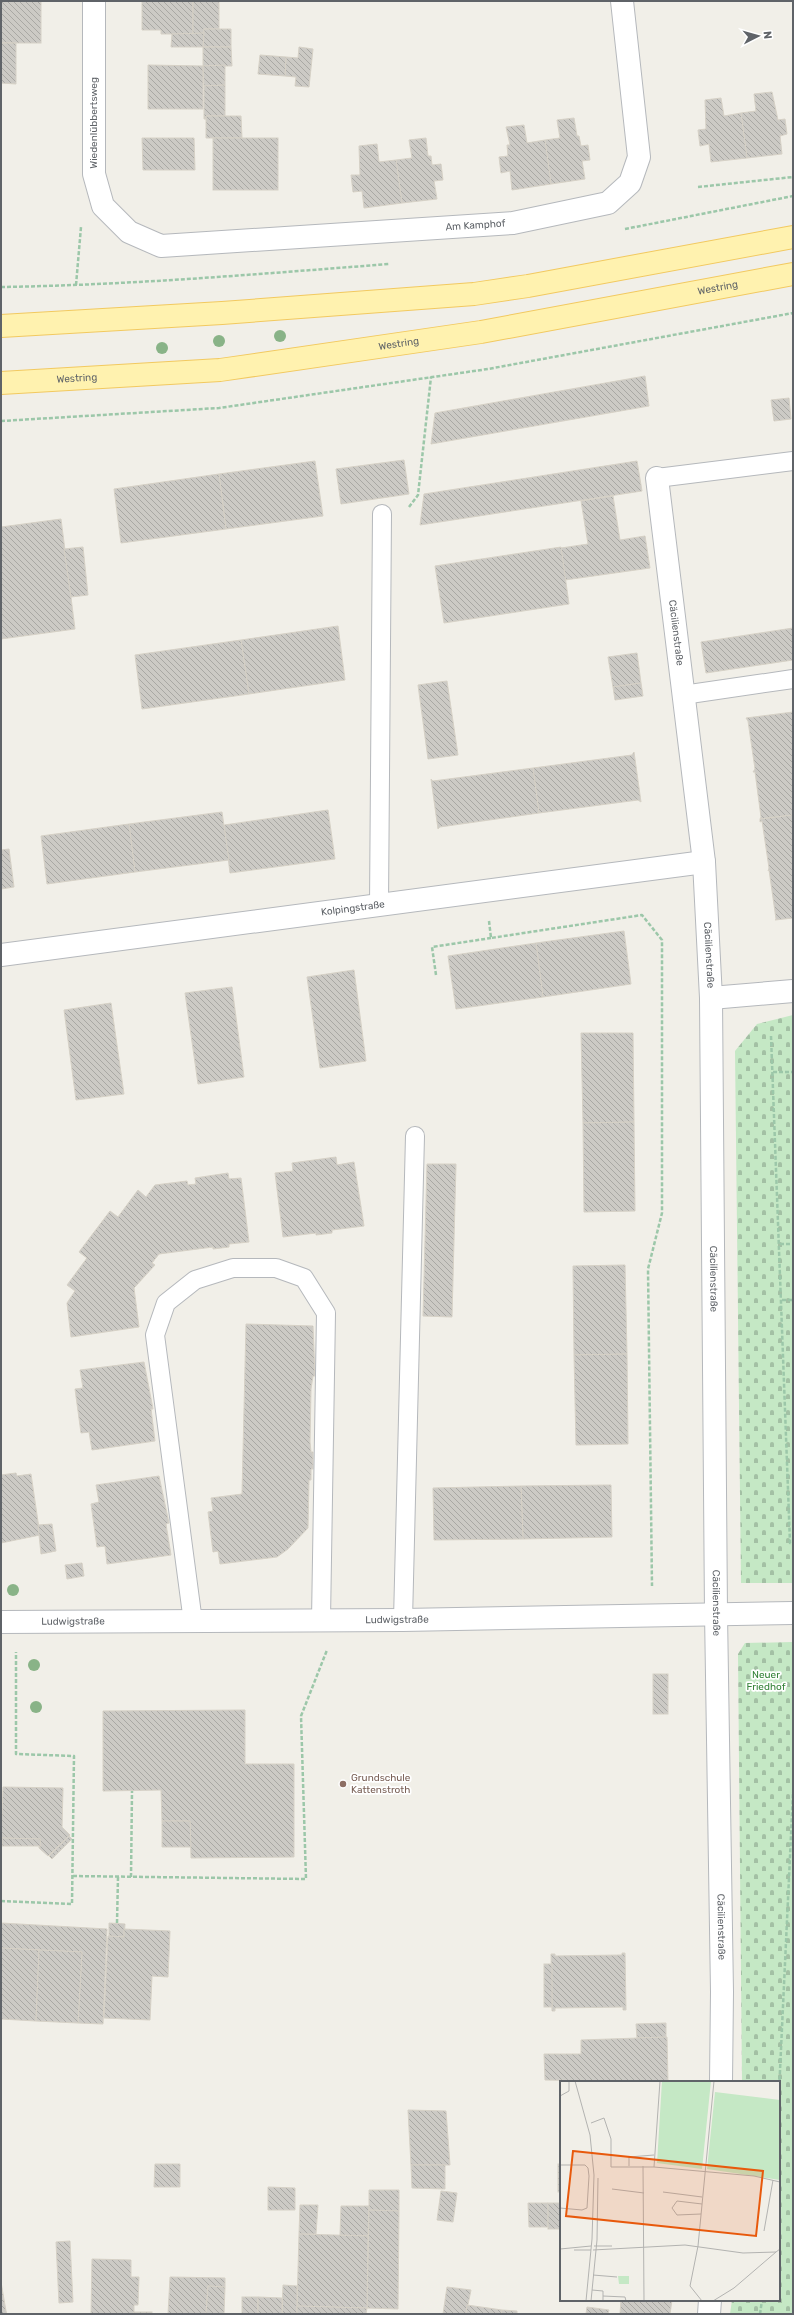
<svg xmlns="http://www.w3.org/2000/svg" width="794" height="2315" viewBox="0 0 794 2315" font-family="Rubik,sans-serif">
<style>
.cemetery{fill:url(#cemetery-stones)}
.building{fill:url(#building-back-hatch);stroke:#d6d1c6}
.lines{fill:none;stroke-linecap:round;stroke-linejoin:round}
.lane-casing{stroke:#b5b8bc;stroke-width:20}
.street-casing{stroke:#b5b8bc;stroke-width:24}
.primary-casing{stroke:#f2c960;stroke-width:24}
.path{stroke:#9cc7a9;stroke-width:2.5;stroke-dasharray:4 2;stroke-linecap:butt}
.lane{stroke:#fff;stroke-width:18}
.street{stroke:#fff;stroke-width:22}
.primary{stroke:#fff2af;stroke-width:22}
.tree{fill:#89b387}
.education-dot{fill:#8d6e63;stroke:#fff;stroke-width:1.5}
.labels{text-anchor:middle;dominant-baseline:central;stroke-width:3.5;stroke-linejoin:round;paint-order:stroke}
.street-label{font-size:10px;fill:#5f6368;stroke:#fff}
.park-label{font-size:10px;fill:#348238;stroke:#fff}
.education-label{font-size:10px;fill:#785e54;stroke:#fff;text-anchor:start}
.inset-road{fill:none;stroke:#b3b3b1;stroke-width:1}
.view{fill:#e8590c;fill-opacity:0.15;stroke:#e8590c;stroke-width:2}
.inset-edge{fill:none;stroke:#5f6368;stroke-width:2}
</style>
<defs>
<pattern id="cemetery-stones" width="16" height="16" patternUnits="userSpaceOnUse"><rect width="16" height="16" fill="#c5e8c5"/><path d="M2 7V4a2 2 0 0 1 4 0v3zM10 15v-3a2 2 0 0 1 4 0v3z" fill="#a3c0a4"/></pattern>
<pattern id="building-back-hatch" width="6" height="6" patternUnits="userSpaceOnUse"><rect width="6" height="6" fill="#cccac5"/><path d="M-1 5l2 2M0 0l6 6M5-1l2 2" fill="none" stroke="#a9a8a4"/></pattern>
</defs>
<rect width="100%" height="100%" fill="#f1efe8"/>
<g class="cemetery">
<polygon points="793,1015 793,1583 741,1583 735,1051 757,1024"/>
<polygon points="793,1642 793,2314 730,2314 732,2300 779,2300 779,2082 742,2082 738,1654 745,1643"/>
</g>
<g class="building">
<rect x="1" y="1" width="40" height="42"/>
<polygon points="142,1 193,1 193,34 161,34 161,30 142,30"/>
<polygon points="193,1 219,1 219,29 204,29 204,33 193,34"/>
<polygon points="204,29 231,29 231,47 203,47"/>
<polygon points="204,33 203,47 171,47 172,34"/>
<polygon points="1,43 16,43 16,84 1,83"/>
<polygon points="203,47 231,47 232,66 203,66"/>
<polygon points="299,47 313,49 309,87 295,86 296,77 285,76 286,57 298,58"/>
<polygon points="260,55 286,57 285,76 258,74"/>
<polygon points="148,65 203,66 203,109 148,109"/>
<polygon points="225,65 225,85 204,86 203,66"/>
<polygon points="225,85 225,116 206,116 206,119 204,119 204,86"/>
<polygon points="772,92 778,120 785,119 787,134 780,136 782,154 747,158 741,113 756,111 754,94"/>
<polygon points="721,98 724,116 741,113 747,158 711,162 709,144 700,146 698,130 706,129 705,100"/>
<polygon points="206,116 241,116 242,138 206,138"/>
<polygon points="574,118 577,136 579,136 581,146 588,145 590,160 582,161 585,179 551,184 545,140 560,138 557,120"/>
<polygon points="524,125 527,143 545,140 551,184 512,190 510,171 501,173 499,157 508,156 507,145 510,145 506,127"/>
<polygon points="142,138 194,138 195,170 143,170"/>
<rect x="213" y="138" width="65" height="52"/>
<polygon points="426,138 428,156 431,156 432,165 441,164 443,180 434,181 437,199 402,203 396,160 412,158 409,140"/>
<polygon points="377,144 379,162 396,160 402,203 364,208 362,191 353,192 351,175 360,175 359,146"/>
<polygon points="645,376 649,406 431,444 435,413"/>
<polygon points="789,398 791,419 774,421 771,400"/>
<polygon points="404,460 409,494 341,504 336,469"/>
<polygon points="315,461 323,516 226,529 219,474"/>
<polygon points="637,461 642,491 420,525 424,494"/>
<polygon points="219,474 226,529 121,543 114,489"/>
<polygon points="613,496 620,540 645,536 650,568 565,580 561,548 588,544 581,501"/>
<polygon points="61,519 75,629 1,639 1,527"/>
<polygon points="83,547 88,595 71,597 64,549"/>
<polygon points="561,547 569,604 444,623 435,566"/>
<polygon points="338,626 345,680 249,694 241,640"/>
<polygon points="793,628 793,660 706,673 701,642"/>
<polygon points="241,640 249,694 142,709 135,655"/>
<polygon points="637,653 641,683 613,687 608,657"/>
<polygon points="447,681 458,755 428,759 418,685"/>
<polygon points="641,683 643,696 615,700 613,687"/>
<polygon points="793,712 793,815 760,819 761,817 755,772 753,772 755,769 748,721 746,718"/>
<polygon points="634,752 641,802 638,800 539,813 533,768 632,755"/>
<polygon points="533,768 539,813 440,827 438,829 431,779 433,781"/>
<polygon points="328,810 335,859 230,873 224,825"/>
<polygon points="222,812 229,860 135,872 129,824"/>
<polygon points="793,815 793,918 775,920 776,919 769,870 768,871 769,868 762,821 760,822 760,819"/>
<polygon points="129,824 135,872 47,884 41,836"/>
<polygon points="9,849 14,887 1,889 1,850"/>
<polygon points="624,931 631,984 543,997 536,943"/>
<polygon points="536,943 543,997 456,1009 448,956"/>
<polygon points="354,970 366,1061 320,1068 307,977"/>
<polygon points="232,987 244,1077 198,1084 185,993"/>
<polygon points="111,1003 124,1094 76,1100 64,1010"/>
<polygon points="581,1033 633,1033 634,1122 583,1123"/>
<polygon points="634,1122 635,1211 584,1212 583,1123"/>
<polygon points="336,1157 337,1165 354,1162 364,1226 332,1230 332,1233 316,1235 316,1233 283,1237 275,1173 293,1171 292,1163"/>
<polygon points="427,1164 456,1164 452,1317 423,1316"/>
<polygon points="228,1173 229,1179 241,1178 249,1242 229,1244 229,1247 213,1249 213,1247 159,1254 152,1263 155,1265 134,1288 139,1327 71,1337 67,1303 75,1291 67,1285 87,1258 79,1252 110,1211 118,1217 138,1190 146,1197 155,1185 187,1181 188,1185 196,1184 195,1178"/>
<polygon points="625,1265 627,1354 574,1355 573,1266"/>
<polygon points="246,1324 313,1326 315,1376 313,1376 311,1389 310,1442 311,1452 313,1452 313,1469 311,1469 311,1480 309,1480 308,1528 288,1549 277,1557 220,1564 218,1551 213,1552 208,1512 213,1511 211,1498 242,1494"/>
<polygon points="627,1354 628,1444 576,1445 574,1355"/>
<polygon points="144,1362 153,1409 151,1409 155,1441 92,1450 89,1432 81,1433 75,1389 83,1388 80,1370"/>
<polygon points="16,1473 17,1476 31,1474 40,1535 1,1543 1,1475"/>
<polygon points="159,1476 169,1523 166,1524 171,1555 107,1564 105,1546 97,1547 91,1504 99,1502 96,1485"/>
<polygon points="611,1485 612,1537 523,1539 521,1486"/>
<polygon points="521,1486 523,1539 434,1540 433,1488"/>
<polygon points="52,1524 56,1551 41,1554 38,1525"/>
<polygon points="82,1563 84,1576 67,1579 65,1565"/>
<rect x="653" y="1674" width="15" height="40"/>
<polygon points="245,1710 245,1764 294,1764 294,1857 191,1858 190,1821 162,1821 161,1790 103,1791 103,1711"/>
<polygon points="3,1787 63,1788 62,1827 70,1835 48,1856 39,1848 40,1839 1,1838"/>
<polygon points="162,1821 190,1821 191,1847 162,1847"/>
<polygon points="69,1836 72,1839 52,1859 49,1856"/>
<polygon points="2,1838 40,1839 41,1846 2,1846"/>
<polygon points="1,1923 107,1929 103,2024 78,2023 82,1952 1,1948"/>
<polygon points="109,1923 125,1924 124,1937 109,1936"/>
<polygon points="124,1929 170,1931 168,1977 152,1976 150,2020 104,2018 108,1936 124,1937"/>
<polygon points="1,1948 39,1950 36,2021 1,2019"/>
<polygon points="39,1950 82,1952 78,2023 36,2021"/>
<polygon points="622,1953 625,1953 626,2010 623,2010 623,2007 555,2008 555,2011 552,2011 551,1954 555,1954 555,1956 622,1955"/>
<rect x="544" y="1964" width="8" height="43"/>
<polygon points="666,2023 666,2037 637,2038 636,2024"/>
<polygon points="667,2037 668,2082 545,2080 544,2054 581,2054 581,2040"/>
<polygon points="408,2110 446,2111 450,2165 411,2165"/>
<polygon points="155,2164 180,2164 180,2187 154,2187"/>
<rect x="558" y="2164" width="3" height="28"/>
<polygon points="411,2165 445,2165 445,2189 412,2188"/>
<polygon points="268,2187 295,2188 295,2210 268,2210"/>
<polygon points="369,2190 399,2190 399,2211 369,2210"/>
<polygon points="441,2191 457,2193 453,2222 437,2220"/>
<polygon points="528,2203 548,2203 548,2227 529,2227"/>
<rect x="548" y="2203" width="13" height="26"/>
<polygon points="300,2205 318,2205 316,2234 299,2234"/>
<polygon points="341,2206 369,2206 368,2236 340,2235"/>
<polygon points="369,2210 399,2211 398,2309 367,2308"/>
<polygon points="299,2234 368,2236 367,2308 297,2306"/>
<polygon points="70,2241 73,2302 59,2303 56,2242"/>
<polygon points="92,2259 131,2260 131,2277 139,2277 138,2305 134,2305 134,2314 91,2314"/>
<polygon points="170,2277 225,2278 225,2287 208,2286 206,2314 168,2314"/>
<polygon points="1,2282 6,2311 7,2314 1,2314"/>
<polygon points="283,2285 297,2286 297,2314 282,2314"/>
<polygon points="208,2286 225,2287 224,2314 206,2314"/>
<polygon points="447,2287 471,2290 466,2314 443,2314"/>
<rect x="242" y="2297" width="16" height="17"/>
<polygon points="258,2297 282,2298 282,2314 258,2314"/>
<polygon points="621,2300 672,2300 670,2314 620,2314"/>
<polygon points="467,2305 502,2310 501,2314 466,2314"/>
<polygon points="297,2306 367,2308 366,2314 297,2314"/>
<polygon points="587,2307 609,2310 608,2314 586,2314"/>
<polygon points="502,2310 517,2311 517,2314 501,2314"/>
<rect x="134" y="2312" width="18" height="2"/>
</g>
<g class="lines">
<g class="lane-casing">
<g id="lane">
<polyline points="657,478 793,461"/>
<polyline points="683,695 793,679"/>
<polyline points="379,905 382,514"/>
<polyline points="403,1620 415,1136"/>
<polyline points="193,1622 155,1335 166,1303 195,1280 233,1268 276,1268 304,1278 326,1313 321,1620"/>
</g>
</g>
<g class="street-casing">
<g id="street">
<path id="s1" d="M94 1V174L103 206 129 232 161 246 513 223 608 203 630 183 639 157 622 1"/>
<path id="s2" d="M657 478 704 862 711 998 716 1613 722 1992 721 2082"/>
<path id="s3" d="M1 955 704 862"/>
<polyline points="711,998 793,991"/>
<path id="s4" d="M1 1622 403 1620 793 1613"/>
<polyline points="709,2314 710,2300"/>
</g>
</g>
<g class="primary-casing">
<g id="primary">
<polyline points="1,326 222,313 474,294 528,286 793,237"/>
<path id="s5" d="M1 383 220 370 481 332 793 274"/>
</g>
</g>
<g class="path">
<polyline points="698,187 793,177"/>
<polyline points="625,229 793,196"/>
<polyline points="76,285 81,227"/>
<path d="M1 287C131 285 259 274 389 264"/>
<polyline points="1,421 219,408 488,369 793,313"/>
<polyline points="409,507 418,495 431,377"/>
<polyline points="489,921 491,938 642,915 662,940 662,1213 648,1269 652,1586"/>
<polyline points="436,975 432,947 491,938"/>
<polyline points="771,1036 790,1543 793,1543"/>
<polyline points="773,1072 793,1072"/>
<polyline points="780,1244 793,1244"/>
<polyline points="782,1300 793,1300"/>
<polyline points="73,1876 306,1879 301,1716 327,1650"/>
<polyline points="131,1877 132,1791"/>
<polyline points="1,1901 72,1904 74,1756 16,1754 16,1652"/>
<polyline points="117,1923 118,1877"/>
<polyline points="779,2092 793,1792"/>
<polyline points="760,2314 762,2300"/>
</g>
<use href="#lane" class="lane"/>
<use href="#street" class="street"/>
<use href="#primary" class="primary"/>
</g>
<g class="tree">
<circle cx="280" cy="336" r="6"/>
<circle cx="219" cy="341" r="6"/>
<circle cx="162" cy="348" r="6"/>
<circle cx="13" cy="1590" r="6"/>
<circle cx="34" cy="1665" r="6"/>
<circle cx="36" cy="1707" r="6"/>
</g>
<circle class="education-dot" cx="343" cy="1784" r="4"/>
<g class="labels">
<g class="street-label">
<text transform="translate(94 123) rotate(-90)">Wiedenlübbertsweg</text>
<text stroke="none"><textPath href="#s1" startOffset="593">Am Kamphof</textPath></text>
<text stroke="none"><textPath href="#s5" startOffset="724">Westring</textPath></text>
<text stroke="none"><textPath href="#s5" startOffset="400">Westring</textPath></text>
<text stroke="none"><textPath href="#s5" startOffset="76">Westring</textPath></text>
<text stroke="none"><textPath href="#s2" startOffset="156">Cäcilienstraße</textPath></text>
<text stroke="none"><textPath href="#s3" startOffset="355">Kolpingstraße</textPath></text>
<text stroke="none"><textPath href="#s2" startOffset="480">Cäcilienstraße</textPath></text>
<text stroke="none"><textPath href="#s2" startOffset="804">Cäcilienstraße</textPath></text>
<text stroke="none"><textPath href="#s2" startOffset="1128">Cäcilienstraße</textPath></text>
<text stroke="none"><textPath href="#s4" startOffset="396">Ludwigstraße</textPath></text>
<text stroke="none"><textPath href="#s4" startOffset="72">Ludwigstraße</textPath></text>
<text stroke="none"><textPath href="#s2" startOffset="1452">Cäcilienstraße</textPath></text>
</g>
<g class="park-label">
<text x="766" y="1675">Neuer<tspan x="766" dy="12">Friedhof</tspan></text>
</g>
<g class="education-label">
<text x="351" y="1778">Grundschule<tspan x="351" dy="12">Kattenstroth</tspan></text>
</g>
</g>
<g transform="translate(560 2081)">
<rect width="220" height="220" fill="#f1efe8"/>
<path d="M58 195H69V203H59Z" fill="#c5e8c5"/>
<path d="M102 0H151L142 88 97 82ZM155 11 220 19V99L147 88Z" fill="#c5e8c5"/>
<path class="inset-road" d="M15 0 30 54 34 94 32 158 26 220M0 15 9 10V0M31 42 44 37 51 58V86H94L194 95 220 101M0 84H25L28 87 29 95 27 127 22 129 0 127M69 85V76L94 74M83 85 84 220M94 86 100 0M52 108 84 112M103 111 142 116M141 133 117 134 112 127 117 120 142 123M204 150 213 99M34 165H52M0 168 31 165M14 169H31M33 169 125 164 183 172 216 171 220 168M33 194 57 196M32 209 43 210V220M43 215 65 216 66 220M31 220 37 159 38 97M142 220 130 205 138 165 154 0M153 220 174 207 216 171"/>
<path class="view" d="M13 70 203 90 196 155 6 135Z"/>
<rect width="220" height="220" class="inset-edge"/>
</g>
<rect width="794" height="2315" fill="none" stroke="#5f6368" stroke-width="4"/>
<g transform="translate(758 36) rotate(84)" stroke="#ffffff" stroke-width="3" paint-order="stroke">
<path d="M0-3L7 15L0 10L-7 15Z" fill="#5f6368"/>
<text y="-6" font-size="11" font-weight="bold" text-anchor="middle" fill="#5f6368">N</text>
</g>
</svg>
